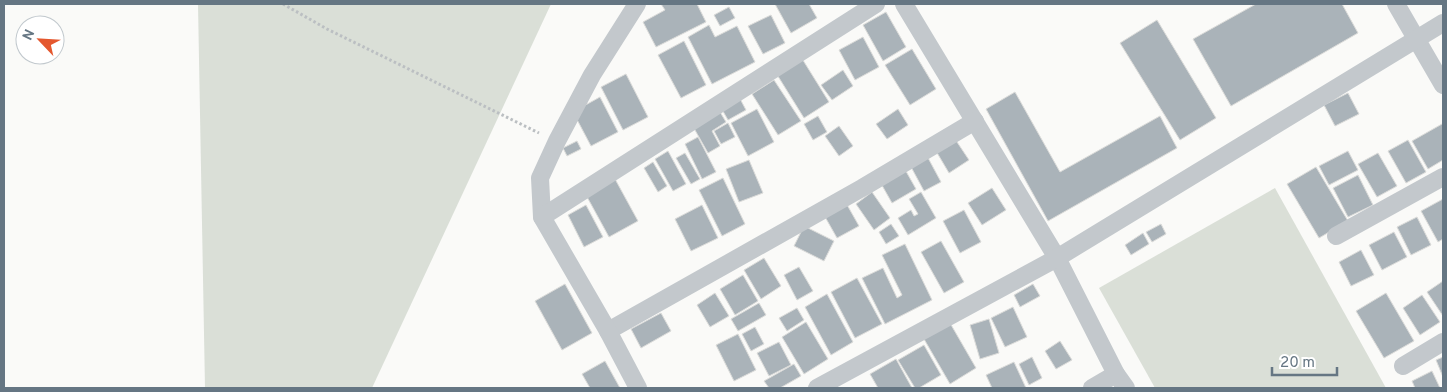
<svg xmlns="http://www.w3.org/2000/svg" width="1447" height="392" viewBox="0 0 1447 392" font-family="Overpass,sans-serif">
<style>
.green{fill:#dadfd7}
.building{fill:#aab3b9;stroke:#dcdcda}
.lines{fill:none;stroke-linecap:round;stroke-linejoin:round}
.path{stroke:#bbbfc2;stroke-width:3;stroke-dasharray:2.5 2.5;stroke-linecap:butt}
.minor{stroke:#c3c8cc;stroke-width:18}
</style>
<rect width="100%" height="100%" fill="#fafaf8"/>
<g class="green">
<polygon points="198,4 551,4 372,388 205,388"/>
<polygon points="1275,188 1386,388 1155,388 1099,288"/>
</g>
<g class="building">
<polygon points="661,4 697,4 706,22 656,47 643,22 665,10"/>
<polygon points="775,4 809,4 817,18 791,33"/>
<polygon points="1256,4 1342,4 1358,33 1231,106 1193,39"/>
<polygon points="729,7 735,18 720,26 714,15"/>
<polygon points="886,12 906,47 883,61 863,25"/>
<polygon points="771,15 785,43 763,54 748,26"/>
<polygon points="1157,20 1216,118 1180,140 1120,43"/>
<polygon points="709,25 715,37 737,26 755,62 712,84 688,37"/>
<polygon points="863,37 879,67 855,80 839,50"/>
<polygon points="684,41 706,85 681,98 658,55"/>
<polygon points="912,49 936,89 910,105 885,65"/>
<polygon points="801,57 829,102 804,118 776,73"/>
<polygon points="843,70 853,86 832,100 821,85"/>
<polygon points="626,74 648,117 623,130 601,87"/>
<polygon points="774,80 801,121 778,135 752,94"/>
<polygon points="1015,92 1060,172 1160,116 1177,148 1048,221 986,109"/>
<polygon points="1348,93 1359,114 1335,126 1324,105"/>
<polygon points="738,95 746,110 728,120 720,106"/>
<polygon points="600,97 618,132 591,146 573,112"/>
<polygon points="717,107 726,122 712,131 720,146 708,153 691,123"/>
<polygon points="757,109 774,142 748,156 731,123"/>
<polygon points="898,109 908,125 887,139 876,124"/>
<polygon points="818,116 827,132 813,140 804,124"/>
<polygon points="728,123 735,137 721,144 714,131"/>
<polygon points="1442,124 1443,127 1443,160 1428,169 1412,141"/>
<polygon points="839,126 853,146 839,156 825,136"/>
<polygon points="698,137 716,172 702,179 685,144"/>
<polygon points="955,139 969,160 949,173 936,151"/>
<polygon points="1408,140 1426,172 1406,183 1388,151"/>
<polygon points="577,141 581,149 567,156 563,148"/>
<polygon points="668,151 686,184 673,191 655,159"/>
<polygon points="1348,151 1358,170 1329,185 1319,166"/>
<polygon points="685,153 700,179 691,184 676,158"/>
<polygon points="1378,153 1397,186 1377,197 1358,164"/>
<polygon points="927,156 941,182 924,191 910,165"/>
<polygon points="749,160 763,193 739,202 726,169"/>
<polygon points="653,162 667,186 658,192 644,168"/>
<polygon points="903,166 916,189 892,203 879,180"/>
<polygon points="1316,167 1348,221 1319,238 1287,184"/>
<polygon points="1358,175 1373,205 1348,217 1333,188"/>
<polygon points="723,178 745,224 722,236 699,190"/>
<polygon points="615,179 638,221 609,237 586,195"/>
<polygon points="992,188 1006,210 982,225 968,203"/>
<polygon points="872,192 890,218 874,230 856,204"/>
<polygon points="921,192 936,218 908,235 898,218 911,210 914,216 918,214 909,199"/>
<polygon points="1443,199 1443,239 1438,242 1421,211"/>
<polygon points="846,203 859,226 837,238 824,215"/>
<polygon points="586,205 603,237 584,247 568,215"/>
<polygon points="702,205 718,238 691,251 675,219"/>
<polygon points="964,210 981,242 960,253 943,221"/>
<polygon points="1417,217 1431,245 1411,255 1397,227"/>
<polygon points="891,224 899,236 886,244 879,232"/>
<polygon points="1161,224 1166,234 1152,242 1146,232"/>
<polygon points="804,226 834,241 824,261 794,246"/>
<polygon points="1394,232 1407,257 1382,270 1369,245"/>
<polygon points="1143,233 1149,244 1131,255 1125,245"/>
<polygon points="941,241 964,282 944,293 921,252"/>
<polygon points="905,244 932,300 885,324 862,278 883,268 897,298 902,295 882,255"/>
<polygon points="1361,250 1374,275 1351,286 1339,262"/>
<polygon points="764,258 781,286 761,299 744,270"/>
<polygon points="799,267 813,291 797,300 784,275"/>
<polygon points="743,275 758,301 735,315 720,289"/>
<polygon points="857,278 882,324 855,338 831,292"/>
<polygon points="1443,281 1443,316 1427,292"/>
<polygon points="565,284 592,333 562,350 535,301"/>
<polygon points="1033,284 1040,296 1020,307 1014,295"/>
<polygon points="715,293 729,316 710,327 697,305"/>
<polygon points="1386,293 1414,341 1384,358 1356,311"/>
<polygon points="827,294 853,342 831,355 805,307"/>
<polygon points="1422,295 1440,322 1420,335 1403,308"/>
<polygon points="759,303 766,315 738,331 731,319"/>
<polygon points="1013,307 1027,337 1005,347 991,318"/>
<polygon points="797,308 804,320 787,331 779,318"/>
<polygon points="661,313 671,331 641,348 631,329"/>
<polygon points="989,319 999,353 980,359 970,325"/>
<polygon points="806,322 828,359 804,374 782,337"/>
<polygon points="950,323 976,368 950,384 924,339"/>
<polygon points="755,327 764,344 751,351 742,334"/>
<polygon points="738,334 756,370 734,381 716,345"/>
<polygon points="1060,341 1072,360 1056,369 1045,351"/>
<polygon points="779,342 791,365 769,376 757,353"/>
<polygon points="924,345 941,375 919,388 915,388 898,360"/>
<polygon points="1032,357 1042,378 1029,385 1019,364"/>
<polygon points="1443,357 1443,377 1436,360"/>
<polygon points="896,359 912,388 878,388 870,374"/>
<polygon points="605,361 620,388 590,388 582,374"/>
<polygon points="1014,362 1026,388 992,388 986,375"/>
<polygon points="794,364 801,376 780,388 769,388 764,381"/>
<polygon points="1432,371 1440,388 1415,388 1412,381"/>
</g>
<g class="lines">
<polyline class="path" points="283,4 327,29 539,133"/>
<g class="minor">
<polyline points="904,4 1057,258 1116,374 1126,388"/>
<polyline points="1396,4 1443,85"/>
<polyline points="542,217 540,178 557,141 592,75 637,4"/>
<polyline points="1336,236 1443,177"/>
<polyline points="608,331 862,188 975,121"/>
<polyline points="1403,366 1443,342"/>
<polyline points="638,388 608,331 542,217 876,4"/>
<polyline points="817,388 1057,258 1443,23"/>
<polyline points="1092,388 1116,374"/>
</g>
</g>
<rect width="1447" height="392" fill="none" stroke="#657683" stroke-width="10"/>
<g transform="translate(40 40) rotate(295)"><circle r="24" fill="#ffffff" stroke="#c1c8cd"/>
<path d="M0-4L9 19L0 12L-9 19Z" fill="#e4572e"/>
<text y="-8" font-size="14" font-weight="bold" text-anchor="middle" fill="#657683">N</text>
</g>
<path d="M1272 367v8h65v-8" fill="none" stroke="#657683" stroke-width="2.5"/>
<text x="1280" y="367" font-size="15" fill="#657683" stroke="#ffffff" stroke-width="4" paint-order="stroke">20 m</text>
</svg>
